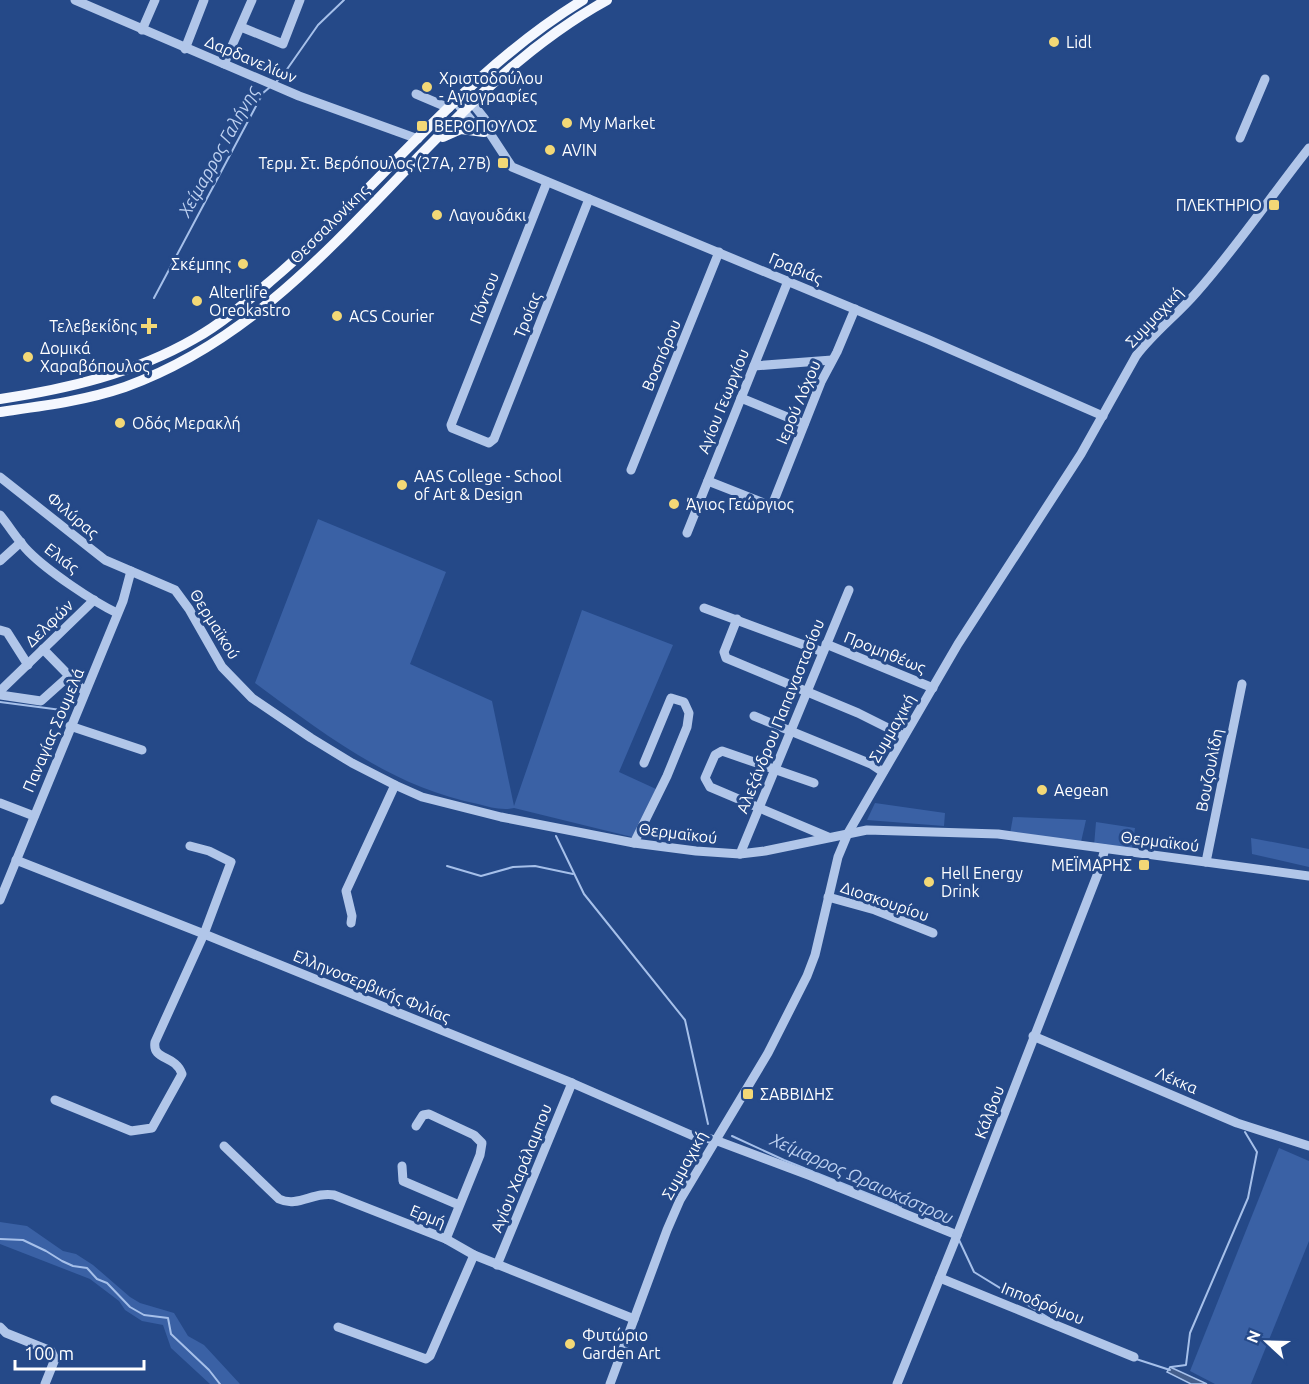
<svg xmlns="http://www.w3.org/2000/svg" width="1309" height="1384" viewBox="0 0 1309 1384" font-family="Ubuntu,sans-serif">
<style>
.green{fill:#3a61a5}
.water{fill:#445e8b;stroke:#a6c0ea;stroke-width:1.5}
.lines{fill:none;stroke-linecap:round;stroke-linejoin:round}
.stream{stroke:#a6c0ea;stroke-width:2}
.minor{stroke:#b1c6e9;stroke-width:9}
.major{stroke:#f4f7fe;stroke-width:10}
.poi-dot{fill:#f3d876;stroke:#254988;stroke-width:2}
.labels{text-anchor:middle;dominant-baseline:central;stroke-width:6;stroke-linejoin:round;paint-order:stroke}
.poi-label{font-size:16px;fill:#fff;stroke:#254988;text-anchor:start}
.street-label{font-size:16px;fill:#fff;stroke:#254988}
.water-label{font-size:18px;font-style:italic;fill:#bdd0f0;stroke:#254988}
</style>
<rect width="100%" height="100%" fill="#254988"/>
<g class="green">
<path d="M318 519 446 572 410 664 492 701 514 806 582 610 673 645 619 772 656 789 632 837 514 808C502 811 490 807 478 804 392 787 324 734 255 683Z"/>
<polygon points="875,803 945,813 944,826 867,820"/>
<polygon points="1013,817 1086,820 1081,842 1010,834"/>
<polygon points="1096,822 1135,828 1132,849 1094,846"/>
<polygon points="1251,838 1309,849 1309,867 1252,854"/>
<polygon points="1279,1148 1309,1161 1309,1241 1251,1384 1215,1384 1190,1371"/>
<polygon points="0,1222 27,1226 63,1251 76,1254 93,1265 130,1297 140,1303 174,1313 188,1336 204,1345 240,1384 210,1384 171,1348 163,1325 142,1321 125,1310 119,1301 90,1279 0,1244"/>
</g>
<polygon class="water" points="1170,1367 1207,1384 1191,1384 1167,1372"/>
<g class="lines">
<g class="stream">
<polyline points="276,82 283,75 318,25 344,0"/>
<polyline points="154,298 263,93 270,87"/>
<polyline points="0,702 69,711"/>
<polyline points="556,836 584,894 685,1020 708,1124"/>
<polyline points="447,866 481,876 513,867 535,866 573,874"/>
<polyline points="732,1136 784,1160 901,1207"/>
<polyline points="0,1239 23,1240 46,1251 62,1261 73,1266 87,1268 97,1279 107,1283 130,1307 144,1315 168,1318 171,1334 209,1370 220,1384"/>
<polyline points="959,1240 974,1272 1049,1318"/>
<polyline points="1136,1359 1170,1370"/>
<polyline points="1171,1367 1186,1365 1190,1333 1248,1198 1257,1152 1245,1132"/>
</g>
<g class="minor">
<polyline points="75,0 299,96 418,139"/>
<polyline points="241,27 283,44 300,0"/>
<polyline points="142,30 155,0"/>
<polyline points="185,49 204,0"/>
<polyline points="224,64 252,0"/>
<polyline points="416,94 449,108"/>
<polyline points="465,94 484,118 489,126 491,135 512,167 929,340 1103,416"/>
<polyline points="456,102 476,126 486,132"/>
<polyline points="1240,138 1265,79"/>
<polyline points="547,182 451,425 452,428 489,443 494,439 589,199"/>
<polyline points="754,366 832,360"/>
<polyline points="741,398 804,424"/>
<polyline points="631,470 719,252"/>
<polyline points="0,477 105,560 175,590 189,609 222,667 252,698 311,738 352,763 395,785 422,797 501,817 634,843 696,851 740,854 765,851 867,830 998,834 1309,876"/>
<polyline points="708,481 769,505 773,503 821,382 837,352 855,309"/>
<path d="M0 515C10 527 18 541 29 552 48 571 92 601 117 613"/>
<polyline points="687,533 788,281"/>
<polyline points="0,561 21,542"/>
<polyline points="704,608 823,652"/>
<polyline points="737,619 724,652 726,658 858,713 904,736"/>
<polyline points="0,630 7,632 28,665"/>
<polyline points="826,644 933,688"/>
<polyline points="43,649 85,692"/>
<polyline points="0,691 94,600"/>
<polyline points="0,695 41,701 69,676"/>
<polyline points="754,716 871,764 883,772"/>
<polyline points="70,726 142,750"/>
<polyline points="814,783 722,751 715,755 705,778 710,787 828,837"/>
<polyline points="0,803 34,816"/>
<polyline points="634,843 667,776 687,727 689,713 684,702 671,698 644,763"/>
<polyline points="740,854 849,590"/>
<polyline points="16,860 204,934 572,1083 691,1135 715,1140 811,1176 957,1235"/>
<polyline points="1206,862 1242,684"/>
<polyline points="828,897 875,910 933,933"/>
<polyline points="0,900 123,601 131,571"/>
<polyline points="351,923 352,916 346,891 395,785"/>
<polyline points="1033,1036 1237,1123 1309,1146"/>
<path d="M55 1100 131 1131 152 1128 182 1074C175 1054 152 1061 155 1042L204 934 231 862 209 851 190 846"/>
<polyline points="416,1126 423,1115 429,1114 474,1135 482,1143 480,1155 446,1239"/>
<path d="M224 1146 279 1199C298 1208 314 1191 334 1195L446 1239 474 1255 634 1319"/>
<polyline points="402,1166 403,1181 459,1205"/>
<polyline points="497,1265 572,1083"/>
<polyline points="940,1278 1134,1357"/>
<polyline points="0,1327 6,1333 51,1351 55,1359 45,1384"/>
<polyline points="338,1327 426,1359 430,1356 474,1255"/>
<path d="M610 1384 667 1230 680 1200 768 1053 807 976 815 955 838 857 848 833 958 644 1081 454 1136 356C1153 333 1177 315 1196 293 1237 247 1271 196 1309 148"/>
<polyline points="897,1384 954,1243 1098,873 1105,849"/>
</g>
<g class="major">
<polyline points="443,137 461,129 484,132"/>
<path d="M0 399C67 389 135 373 194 339 225 322 253 296 280 273 382 184 466 71 583 0"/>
<path d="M0 412C42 406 84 401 125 387 326 315 425 100 607 0"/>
</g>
</g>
<g class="poi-dot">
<circle cx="1054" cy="42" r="6"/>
<circle cx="427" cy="87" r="6"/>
<circle cx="567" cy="123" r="6"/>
<rect x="416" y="120" width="12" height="12" rx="3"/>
<circle cx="550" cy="150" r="6"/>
<rect x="497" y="157" width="12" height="12" rx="3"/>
<rect x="1268" y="199" width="12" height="12" rx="3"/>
<circle cx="437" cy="215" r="6"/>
<circle cx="243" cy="264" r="6"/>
<circle cx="197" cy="301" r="6"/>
<circle cx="337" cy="316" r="6"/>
<path d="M146 317h6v6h6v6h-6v6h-6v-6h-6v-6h6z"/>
<circle cx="28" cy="357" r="6"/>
<circle cx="120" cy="423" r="6"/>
<circle cx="402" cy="485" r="6"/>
<circle cx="674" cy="504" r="6"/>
<circle cx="1042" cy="790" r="6"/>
<rect x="1138" y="859" width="12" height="12" rx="3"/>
<circle cx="929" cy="882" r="6"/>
<rect x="742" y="1088" width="12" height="12" rx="3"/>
<circle cx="570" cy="1344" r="6"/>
</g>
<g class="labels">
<g class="poi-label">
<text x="1066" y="42">Lidl</text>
<text x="439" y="78">Χριστοδούλου<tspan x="439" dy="18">- Αγιογραφίες</tspan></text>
<text x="579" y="123">My Market</text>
<text x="434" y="126">ΒΕΡΟΠΟΥΛΟΣ</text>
<text x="562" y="150">AVIN</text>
<text x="491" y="163" text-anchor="end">Τερμ. Στ. Βερόπουλος (27Α, 27Β)</text>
<text x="1262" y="205" text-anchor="end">ΠΛΕΚΤΗΡΙΟ</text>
<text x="449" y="215">Λαγουδάκι</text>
<text x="231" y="264" text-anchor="end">Σκέμπης</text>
<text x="209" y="292">Alterlife<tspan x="209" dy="18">Oreokastro</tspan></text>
<text x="349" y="316">ACS Courier</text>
<text x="137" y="326" text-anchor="end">Τελεβεκίδης</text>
<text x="40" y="348">Δομικά<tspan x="40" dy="18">Χαραβόπουλος</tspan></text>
<text x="132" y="423">Οδός Μερακλή</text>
<text x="414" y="476">AAS College - School<tspan x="414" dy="18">of Art &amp; Design</tspan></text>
<text x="686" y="504">Άγιος Γεώργιος</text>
<text x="1054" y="790">Aegean</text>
<text x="1132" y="865" text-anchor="end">ΜΕΪΜΑΡΗΣ</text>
<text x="941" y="873">Hell Energy<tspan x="941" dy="18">Drink</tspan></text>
<text x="760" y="1094">ΣΑΒΒΙΔΗΣ</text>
<text x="582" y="1335">Φυτώριο<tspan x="582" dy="18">Garden Art</tspan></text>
</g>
<g class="street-label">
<text transform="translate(251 59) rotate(23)">Δαρδανελίων</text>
<text transform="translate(329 224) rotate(-45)">Θεσσαλονίκης</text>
<text transform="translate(796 268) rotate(23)">Γραβιάς</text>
<text transform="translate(484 298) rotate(-69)">Πόντου</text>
<text transform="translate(527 315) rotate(-68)">Τροίας</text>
<text transform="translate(1154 317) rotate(-47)">Συμμαχική</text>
<text transform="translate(661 355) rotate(-67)">Βοσπόρου</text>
<text transform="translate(723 401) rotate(-68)">Αγίου Γεωργίου</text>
<text transform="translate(798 402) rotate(-67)">Ιερού Λόχου</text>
<text transform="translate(73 515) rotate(40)">Φιλύρας</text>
<text transform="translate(62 558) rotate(37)">Ελιάς</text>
<text transform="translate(49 623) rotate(-44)">Δελφών</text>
<text transform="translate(215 624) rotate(58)">Θερμαϊκού</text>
<text transform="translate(885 652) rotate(22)">Προμηθέως</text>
<text transform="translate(780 716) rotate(-68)">Αλεξάνδρου Παπαναστασίου</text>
<text transform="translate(892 728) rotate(-60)">Συμμαχική</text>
<text transform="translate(53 730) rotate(-67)">Παναγίας Σουμελά</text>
<text transform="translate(1209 770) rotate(-79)">Βουζουλίδη</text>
<text transform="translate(678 833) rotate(7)">Θερμαϊκού</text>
<text transform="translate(1160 841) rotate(7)">Θερμαϊκού</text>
<text transform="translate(885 901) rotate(19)">Διοσκουρίου</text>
<text transform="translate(372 986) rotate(22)">Ελληνοσερβικής Φιλίας</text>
<text transform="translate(1177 1080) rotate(24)">Λέκκα</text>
<text transform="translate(989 1112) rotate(-69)">Κάλβου</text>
<text transform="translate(684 1165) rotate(-61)">Συμμαχική</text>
<text transform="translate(521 1168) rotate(-68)">Αγίου Χαράλαμπου</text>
<text transform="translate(428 1216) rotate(22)">Ερμή</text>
<text transform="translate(1043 1303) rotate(22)">Ιπποδρόμου</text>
</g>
<g class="water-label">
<text transform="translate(218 151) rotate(-61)">Χείμαρρος Γαλήνης</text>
<text transform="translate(862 1178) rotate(24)">Χείμαρρος Ωραιοκάστρου</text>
</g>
</g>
<g transform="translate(1267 1342) rotate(292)" stroke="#254988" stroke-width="4.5" paint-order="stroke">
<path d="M0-4.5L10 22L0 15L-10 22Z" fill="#ffffff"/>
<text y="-9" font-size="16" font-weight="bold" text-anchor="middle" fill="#ffffff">N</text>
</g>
<path d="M15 1360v9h129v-9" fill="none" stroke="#ffffff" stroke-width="3"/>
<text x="24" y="1360" font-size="18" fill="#ffffff" stroke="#254988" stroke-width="4.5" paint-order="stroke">100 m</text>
</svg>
